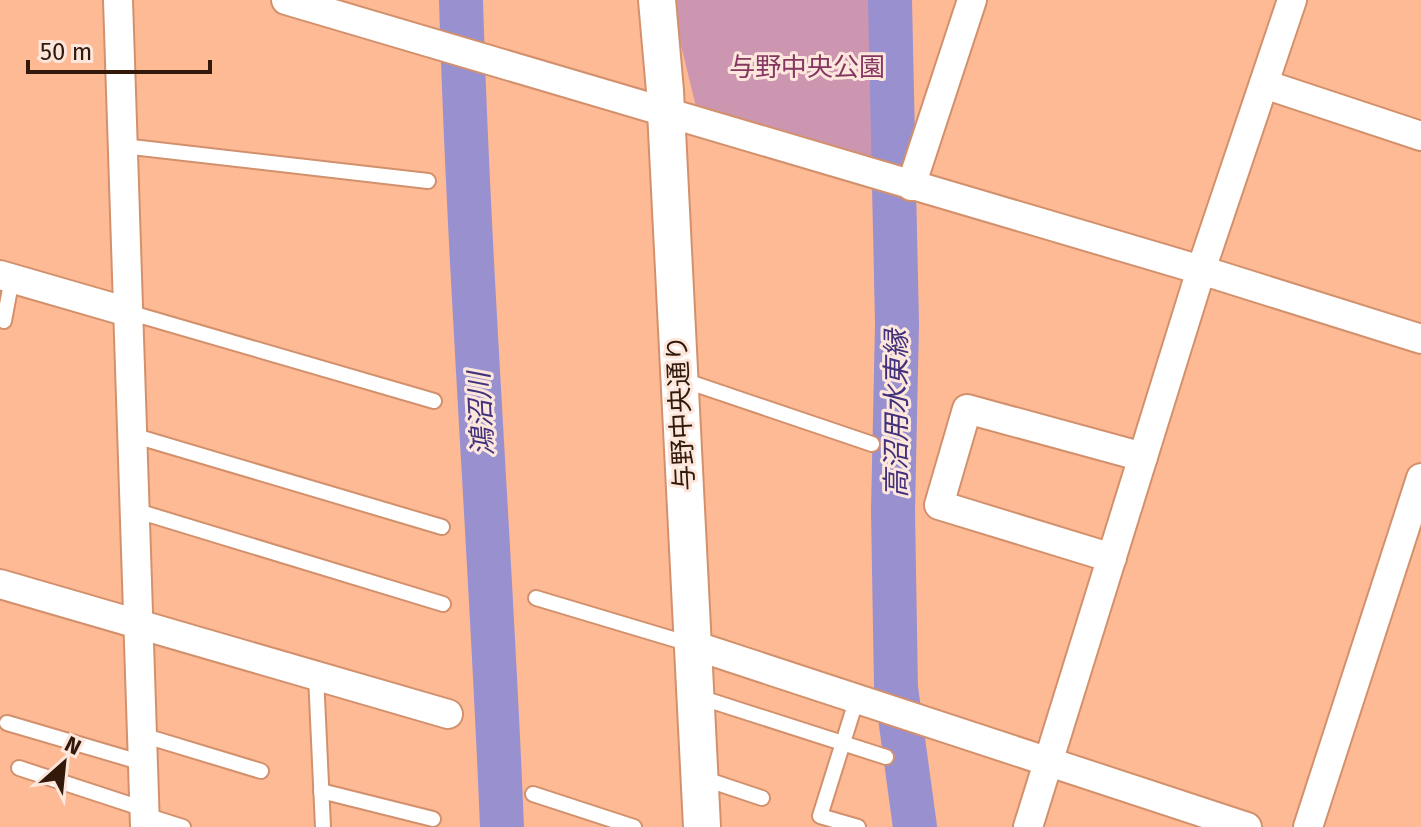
<svg xmlns="http://www.w3.org/2000/svg" width="1421" height="827" viewBox="0 0 1421 827" font-family="'Fira Sans','Noto Sans JP',sans-serif">
<style>
.green{fill:#cd96b0}
.lines{fill:none;stroke-linecap:round;stroke-linejoin:round}
.river{stroke:#9991cf;stroke-width:44}
.service-casing{stroke:#d2916c;stroke-width:18}
.minor-casing{stroke:#d2916c;stroke-width:32}
.tertiary-casing{stroke:#d2916c;stroke-width:40}
.service{stroke:#fff;stroke-width:14}
.minor{stroke:#fff;stroke-width:28}
.tertiary{stroke:#fff;stroke-width:36}
.labels{text-anchor:middle;dominant-baseline:central;stroke-width:6;stroke-linejoin:round;paint-order:stroke}
.park-label{font-size:26px;fill:#863761;stroke:#fde7dc}
.street-label{font-size:26px;fill:#32190a;stroke:#fde7dc}
.water-label{font-size:28px;font-style:italic;fill:#42327c;stroke:#fde7dc}
</style>
<rect width="100%" height="100%" fill="#feba95"/>
<polygon class="green" points="670,0 878,0 882,161 696,107"/>
<g class="lines">
<g class="river">
<path d="M461 0C469 276 491 551 502 827"/>
<polyline points="890,0 897,324 893,511 896,688 915,827"/>
</g>
<g class="service-casing">
<g id="service">
<polyline points="123,146 428,181"/>
<polyline points="128,312 434,401"/>
<polyline points="4,321 12,278"/>
<polyline points="683,380 872,444"/>
<polyline points="132,435 442,527"/>
<polyline points="134,510 443,604"/>
<polyline points="536,598 693,645"/>
<polyline points="316,676 323,827"/>
<polyline points="696,696 886,757"/>
<polyline points="857,698 820,816 858,827"/>
<polyline points="7,723 143,763"/>
<polyline points="142,735 261,771"/>
<polyline points="19,768 144,809"/>
<polyline points="702,778 762,798"/>
<polyline points="321,791 433,819"/>
<polyline points="533,794 634,827"/>
<polyline points="145,815 183,827"/>
</g>
</g>
<g class="minor-casing">
<g id="minor">
<polyline points="118,0 145,827"/>
<polyline points="286,0 1201,270 1421,339"/>
<polyline points="1264,84 1421,136"/>
<polyline points="911,186 972,0"/>
<polyline points="0,275 128,312"/>
<polyline points="1112,558 939,505 967,409 1143,457"/>
<polyline points="0,584 448,714"/>
<polyline points="693,645 1247,827"/>
<polyline points="1028,827 1201,270 1292,0"/>
<polyline points="1308,827 1421,478"/>
</g>
</g>
<g class="tertiary-casing">
<polyline id="tertiary" points="657,0 665,91 702,827"/>
</g>
<use href="#service" class="service"/>
<use href="#minor" class="minor"/>
<use href="#tertiary" class="tertiary"/>
</g>
<g class="labels">
<g class="park-label">
<text x="807" y="67">与野中央公園</text>
</g>
<g class="street-label">
<text transform="translate(681 413) rotate(-93)">与野中央通り</text>
</g>
<g class="water-label">
<text transform="translate(481 414) rotate(-93)">鴻沼川</text>
<text transform="translate(896 414) rotate(-90)">高沼用水東縁</text>
</g>
</g>
<g transform="translate(64 763) rotate(27)" stroke="#fde7dc" stroke-width="6" paint-order="stroke">
<path d="M0-6L14 30L0 20L-14 30Z" fill="#32190a"/>
<text y="-12" font-size="22" font-weight="bold" text-anchor="middle" fill="#32190a">N</text>
</g>
<path d="M28 60v12h182v-12" fill="none" stroke="#32190a" stroke-width="4"/>
<text x="40" y="60" font-size="24" fill="#32190a" stroke="#fde7dc" stroke-width="6" paint-order="stroke">50 m</text>
</svg>
